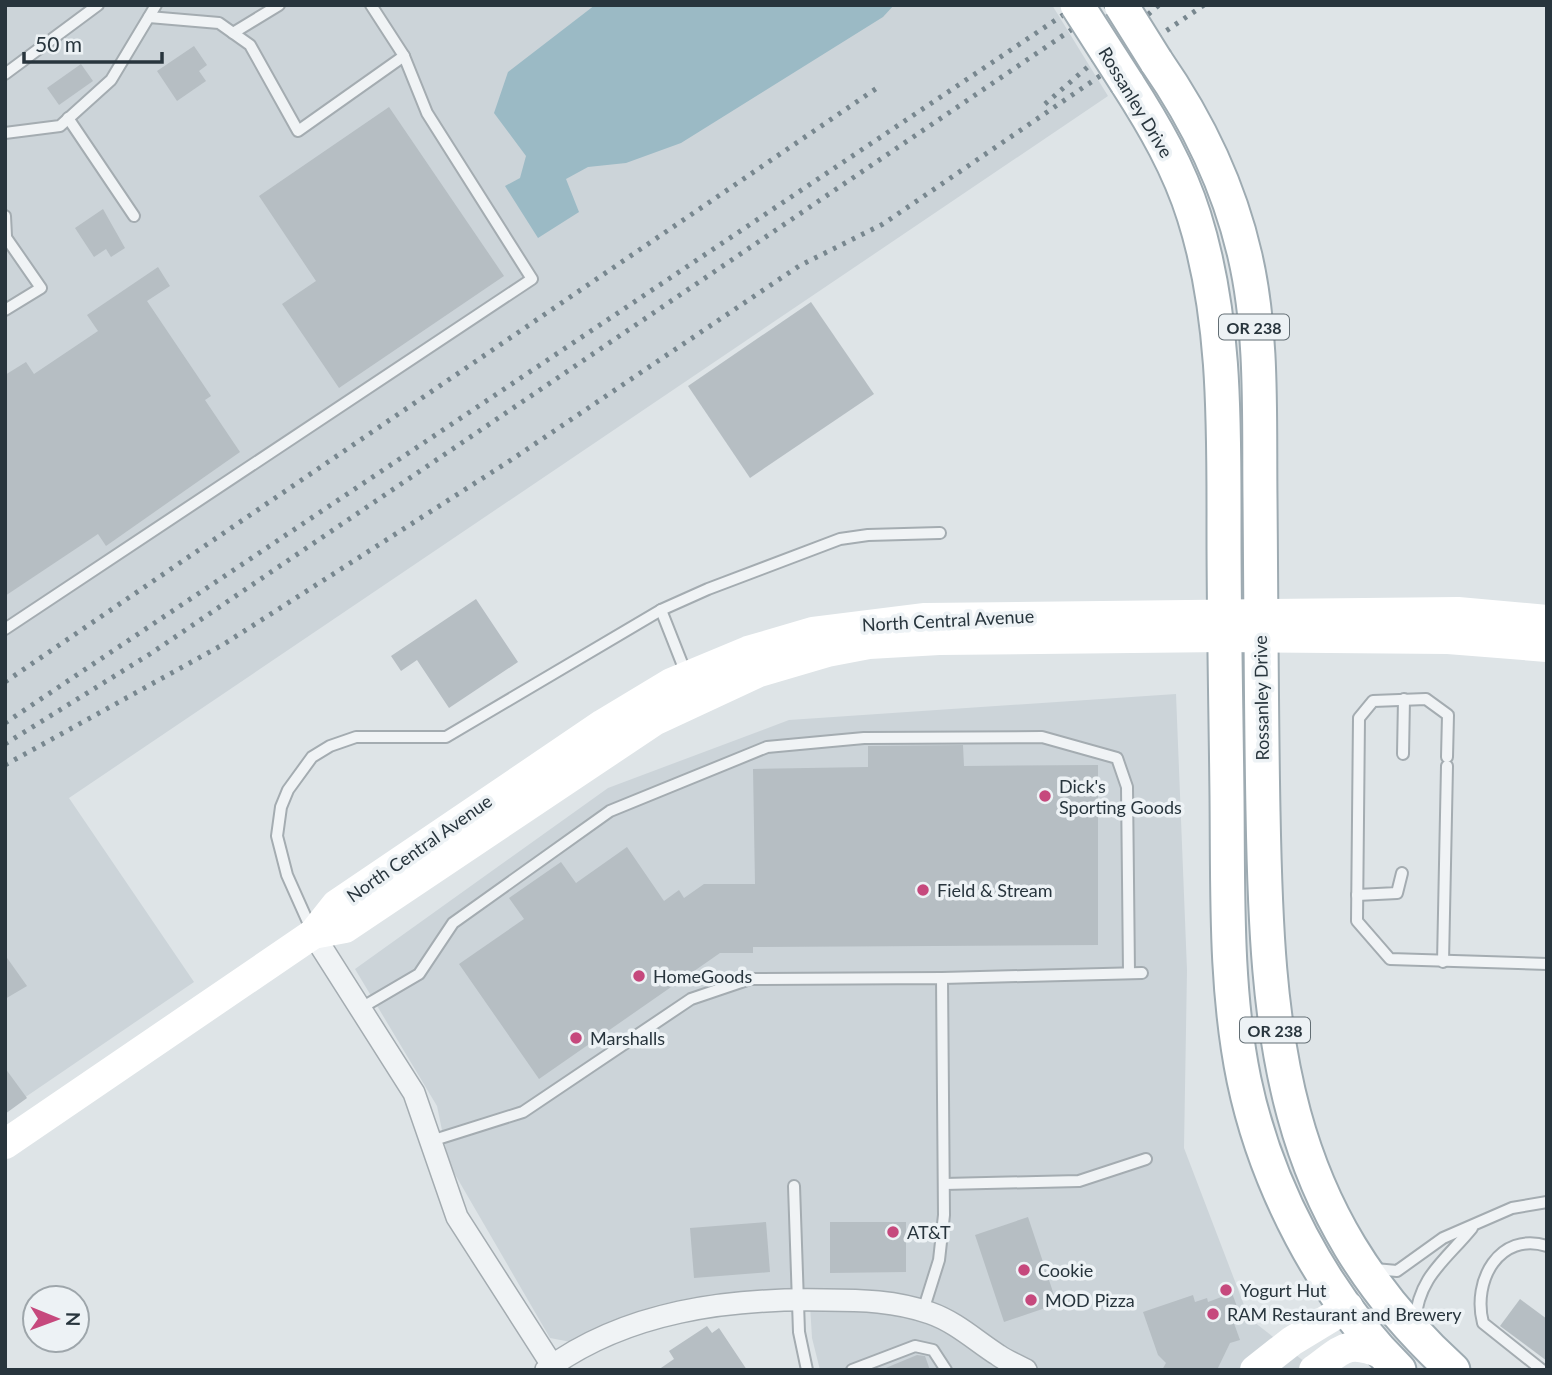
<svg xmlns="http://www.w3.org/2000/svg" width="1552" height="1375" viewBox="0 0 1552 1375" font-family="Lato,sans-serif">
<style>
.built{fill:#ccd4d9}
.water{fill:#9bbac5}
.building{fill:#b6bec3}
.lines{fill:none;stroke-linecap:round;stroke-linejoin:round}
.lane-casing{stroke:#a4acb1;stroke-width:14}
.street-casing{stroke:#a4acb1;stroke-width:24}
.primary-casing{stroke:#9eabb2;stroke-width:37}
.lane{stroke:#f0f3f5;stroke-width:10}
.street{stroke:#f0f3f5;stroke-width:21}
.secondary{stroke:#fff;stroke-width:30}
.primary{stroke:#fff;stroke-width:33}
.rail{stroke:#78878f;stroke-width:5;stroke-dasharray:3.5 7;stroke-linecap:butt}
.primary-bridge-casing{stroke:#9eabb2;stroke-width:37;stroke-linecap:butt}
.primary-bridge{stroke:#fff;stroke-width:33}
.poi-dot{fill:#c6497d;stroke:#edf2f5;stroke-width:2.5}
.labels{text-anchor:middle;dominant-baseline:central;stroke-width:7;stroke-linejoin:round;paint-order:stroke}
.shield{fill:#edf2f5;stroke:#636e74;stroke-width:2}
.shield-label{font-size:16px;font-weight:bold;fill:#28353d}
.street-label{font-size:18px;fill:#28353d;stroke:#edf2f5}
.poi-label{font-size:18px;fill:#28353d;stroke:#edf2f5;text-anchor:start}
</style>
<rect width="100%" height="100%" fill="#dee4e7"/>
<g class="built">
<polygon points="5,5 1052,5 1108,96 69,798 194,982 5,1111"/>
<polygon points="1176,694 1187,970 1184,1148 1249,1318 1315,1370 820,1370 812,1338 809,1288 712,1294 657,1305 618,1319 571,1342 550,1338 449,1164 437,1106 355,969 608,788 789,720"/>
</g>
<polygon class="water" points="595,5 894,5 883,17 681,143 626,163 588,167 566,179 579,212 538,238 505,186 520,178 526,156 494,113 508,72"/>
<g class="building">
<polygon points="194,46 207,65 199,71 206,81 177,101 157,71"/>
<polygon points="81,64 93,81 59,105 47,88"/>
<polygon points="389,107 504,276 339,388 282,304 316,281 259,196"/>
<polygon points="103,209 125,248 111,257 106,249 94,257 75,228"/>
<polygon points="158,267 170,286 147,301 211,396 205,400 240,452 106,546 98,534 5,596 5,375 26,362 34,374 98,331 87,315"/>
<polygon points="811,302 874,394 750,478 688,386"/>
<polygon points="476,599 518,662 449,708 417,660 401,671 391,656"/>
<polygon points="963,745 964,766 1098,765 1098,945 753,947 753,953 720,953 539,1079 459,964 524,919 509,898 561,862 576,883 627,847 664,901 679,890 684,898 704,884 755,884 753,769 868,767 868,746"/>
<polygon points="5,955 27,986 5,999"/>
<polygon points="5,1068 27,1098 5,1114"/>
<polygon points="1028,1217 1057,1304 1004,1322 975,1235"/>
<polygon points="766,1222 770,1272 694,1278 690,1228"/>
<polygon points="830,1222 906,1222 906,1272 830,1273"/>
<polygon points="1232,1293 1239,1312 1231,1315 1240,1340 1230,1343 1217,1370 1162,1370 1166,1363 1158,1355 1143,1312 1193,1295 1195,1302 1207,1298 1208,1302"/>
<polygon points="1520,1299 1547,1319 1547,1361 1500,1326"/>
<polygon points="707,1326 712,1333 719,1328 747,1370 658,1370 674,1359 669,1351"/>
<polygon points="917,1355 925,1356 930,1370 881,1370"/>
</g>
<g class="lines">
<g class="lane-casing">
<g id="lane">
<polyline points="149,17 219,23 250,45 298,131 404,56 371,5"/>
<polyline points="233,33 279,5"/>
<polyline points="5,74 98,5"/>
<polyline points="68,118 134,216"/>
<polyline points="5,133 60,126 111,80 156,5"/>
<polyline points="5,216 6,236"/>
<polyline points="5,236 41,288 5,310"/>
<polyline points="661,610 687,676"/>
<polyline points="5,629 532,279 427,113 404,56"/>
<polyline points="1403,754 1404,699"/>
<polyline points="1447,757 1448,715 1426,699 1373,701 1359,718 1357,921 1390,959 1547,964"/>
<polyline points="1357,895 1397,893 1402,873"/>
<polyline points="312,931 287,875 277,836 281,807 288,790 312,757 330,746 356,737 446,737 661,610 708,589 840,539 868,535 940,533"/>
<polyline points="1443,962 1447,766"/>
<polyline points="942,978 1142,973"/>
<polyline points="361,1008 419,974 453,923 610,811 767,747 864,738 1042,737 1117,758 1127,787 1129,973"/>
<polyline points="431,1141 523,1112 691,999 750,979 942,978 944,1215 939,1260 923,1311"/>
<polyline points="944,1184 1079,1181 1146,1159"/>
<polyline points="794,1186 799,1332 807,1370"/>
<polyline points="1375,1269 1397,1271 1443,1238 1512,1208 1547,1202"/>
<path d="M1415 1321C1419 1276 1445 1261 1472 1228"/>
<polyline points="852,1370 915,1346 933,1350 946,1370"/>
<path d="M1542 1370 1483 1323C1472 1281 1499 1231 1547 1246"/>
</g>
</g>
<g class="street-casing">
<g id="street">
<polyline points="313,934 414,1093 457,1217 552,1365"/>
<path d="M546 1370C626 1311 729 1298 825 1300 861 1300 896 1301 930 1313 956 1322 976 1341 998 1355 1006 1361 1017 1365 1026 1370"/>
</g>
</g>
<g class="primary-casing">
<g id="primary">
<path d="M1156 61C1197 120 1229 186 1245 256 1263 334 1259 419 1260 498 1261 603 1261 707 1263 811 1267 1032 1278 1211 1453 1370"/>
<path d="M1127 83C1154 125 1179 168 1194 216 1226 317 1224 426 1224 532 1224 620 1226 708 1227 796 1228 890 1225 988 1244 1080 1266 1185 1323 1295 1399 1370"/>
</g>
</g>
<use href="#lane" class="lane"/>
<use href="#street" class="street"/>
<g class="secondary">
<polyline points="313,934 345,928 654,721 759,672 827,652 869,644 939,640 1225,637 1448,639 1547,647"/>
<polyline points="5,1144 313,934 336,905 603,724 671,683 748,651 813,632 925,618 1458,612 1547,620"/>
<polyline points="1255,1370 1292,1341 1348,1307"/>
<path d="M1314 1370C1343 1349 1346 1339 1383 1354"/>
</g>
<use href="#primary" class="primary"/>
<g class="rail">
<polyline points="1045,104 1159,5"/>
<polyline points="5,682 877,88"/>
<polyline points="5,723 1078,5"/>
<polyline points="5,744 150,654 1108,5"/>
<polyline points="5,765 224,644 511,460 799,266 883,224 1204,5"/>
</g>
<g class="primary-bridge-casing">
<g id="primary-bridge">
<polyline points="1077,5 1127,83"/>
<polyline points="1121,5 1156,61"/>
</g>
</g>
<use href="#primary-bridge" class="primary-bridge"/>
</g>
<g class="poi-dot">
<circle cx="1045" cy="796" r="7"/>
<circle cx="923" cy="890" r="7"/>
<circle cx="639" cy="976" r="7"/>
<circle cx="576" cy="1038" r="7"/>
<circle cx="893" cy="1232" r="7"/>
<circle cx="1024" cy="1270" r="7"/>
<circle cx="1226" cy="1290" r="7"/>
<circle cx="1031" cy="1300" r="7"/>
<circle cx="1213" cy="1314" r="7"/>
</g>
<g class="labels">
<g class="shield">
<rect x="1219" y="314.5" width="70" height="25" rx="5"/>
<rect x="1240" y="1017.5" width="70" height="25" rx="5"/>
</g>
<g class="shield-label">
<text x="1254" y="327">OR 238</text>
<text x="1275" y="1030">OR 238</text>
</g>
<g class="street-label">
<text transform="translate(1136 102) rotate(59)">Rossanley Drive</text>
<text transform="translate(948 620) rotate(-3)">North Central Avenue</text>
<text transform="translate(1261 698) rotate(-91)">Rossanley Drive</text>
<text transform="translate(419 848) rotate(-35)">North Central Avenue</text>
</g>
<g class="poi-label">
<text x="1059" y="786">Dick's<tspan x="1059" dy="21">Sporting Goods</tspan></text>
<text x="937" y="890">Field &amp; Stream</text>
<text x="653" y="976">HomeGoods</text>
<text x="590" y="1038">Marshalls</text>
<text x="907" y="1232">AT&amp;T</text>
<text x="1038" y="1270">Cookie</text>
<text x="1240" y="1290">Yogurt Hut</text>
<text x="1045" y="1300">MOD Pizza</text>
<text x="1227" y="1314">RAM Restaurant and Brewery</text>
</g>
</g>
<rect width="1552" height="1375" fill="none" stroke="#28353d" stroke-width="14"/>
<g transform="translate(56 1319) rotate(91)"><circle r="33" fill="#edf2f5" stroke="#9ea6ab" stroke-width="2"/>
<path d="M0-5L12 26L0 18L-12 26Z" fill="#c6497d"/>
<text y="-10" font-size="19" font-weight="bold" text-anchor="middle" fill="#28353d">N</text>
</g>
<path d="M24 52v10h138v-10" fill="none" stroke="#28353d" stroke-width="3.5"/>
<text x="35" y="52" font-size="21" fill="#28353d" stroke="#edf2f5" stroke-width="5" paint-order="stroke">50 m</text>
</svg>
